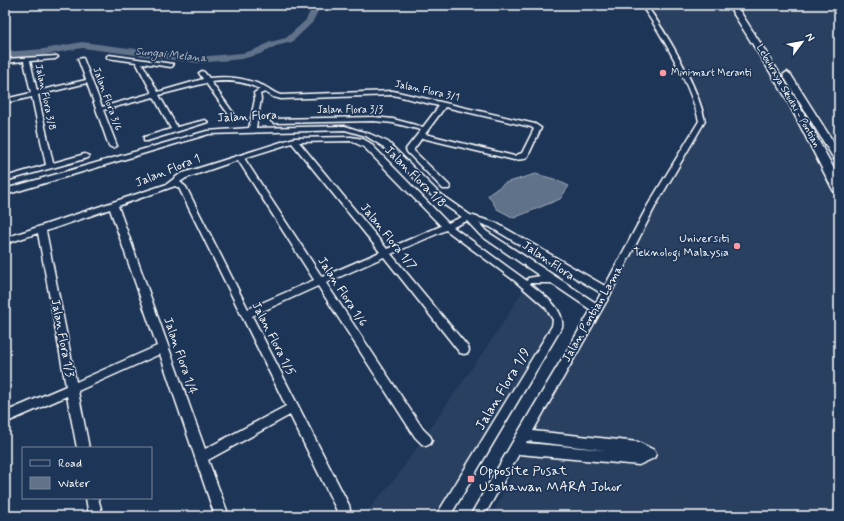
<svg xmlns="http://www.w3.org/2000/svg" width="844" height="521" viewBox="0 0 844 521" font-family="Mynerve,sans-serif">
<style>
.built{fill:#2a4161}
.water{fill:#617289;stroke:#a0aab8}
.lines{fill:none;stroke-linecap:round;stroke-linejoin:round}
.river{fill:#617289;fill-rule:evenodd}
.minor-casing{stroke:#fff;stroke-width:3}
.highway-casing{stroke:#fff;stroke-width:3}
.minor{fill:#1d3557;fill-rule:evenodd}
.highway{fill:#1d3557;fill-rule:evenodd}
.poi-dot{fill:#ff9aa2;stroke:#1d3557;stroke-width:1.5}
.labels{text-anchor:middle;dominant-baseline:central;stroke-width:3.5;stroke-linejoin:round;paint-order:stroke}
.far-poi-label{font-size:10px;fill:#fff;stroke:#1d3557;text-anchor:start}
.far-street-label{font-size:10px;fill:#fff;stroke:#1d3557}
.far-water-label{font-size:11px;font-style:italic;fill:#b8c0ca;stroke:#1d3557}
.street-label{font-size:12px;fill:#fff;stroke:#1d3557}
.poi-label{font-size:12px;fill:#fff;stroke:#1d3557;text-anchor:end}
.near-street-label{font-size:14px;fill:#fff;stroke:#1d3557}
.near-poi-label{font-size:14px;fill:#fff;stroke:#1d3557;text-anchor:start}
</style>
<rect width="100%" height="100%" fill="#1d3557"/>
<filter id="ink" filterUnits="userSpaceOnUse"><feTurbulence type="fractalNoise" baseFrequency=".025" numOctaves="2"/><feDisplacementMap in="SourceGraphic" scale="8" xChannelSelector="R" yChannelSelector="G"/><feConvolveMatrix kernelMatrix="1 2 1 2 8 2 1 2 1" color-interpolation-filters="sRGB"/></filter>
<g filter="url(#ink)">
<g class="built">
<polygon points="646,5 839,5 839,516 492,516 537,425 666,188 707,121 708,115 706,109 655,15"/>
<polygon points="525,287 561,320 448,516 363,516 398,475 501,326"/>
</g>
<polygon class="water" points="536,174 554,179 569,186 560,199 514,218 497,209 488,195 505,183"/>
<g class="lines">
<polygon class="river" points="313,5 321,5 312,23 292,42 276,46 260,54 242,59 198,63 82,48 44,55 5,58 5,52 44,49 82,42 198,57 242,53 254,50 270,42 286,38 306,20"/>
<g class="minor-casing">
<g id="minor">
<path d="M641 5H646C667 33 698 87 705 121L656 205 610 295 533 431 638 442 654 450 656 454 654 458 639 465 519 454 484 516H470L519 431 591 310 551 283H529C542 294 565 308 562 327L450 516H436L552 326 553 320 546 308 515 281 446 230 391 254 468 347 469 350 468 353 464 354 460 353 384 257 326 283 423 429 430 436 432 440 430 444 426 446 422 444 415 437 318 286 252 316 349 505 350 510 349 515 345 516 339 515 290 415 208 460 229 516H215L160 354 78 391 89 448H77L67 396 5 423V412L66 386 38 233 5 244V238L167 184 180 174 294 138 351 137 363 139 370 143 448 223 462 217 434 198 382 146 366 136 345 130 209 134 5 195V189L207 131 249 128 255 99 254 93 260 89C242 81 230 80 211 82L234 114 231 116 229 115 206 83 159 95 177 127 205 120 208 122 147 141H144V137L171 129 154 97 103 110 117 146 113 148 109 146 87 83 38 95 53 163 85 154 89 156 88 158 5 181V177L46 165 32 97 5 103V99L31 93 24 61 5 63V59L57 56 58 57 55 59 30 61 37 91 86 80 78 59 83 58 102 107 152 93 136 62 107 58V56L109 55 173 64V66L171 67 142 63 158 92 203 79 199 73 202 71 204 72 209 78C230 76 244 78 264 86 270 89 275 94 281 95L393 91 535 124 541 128 528 156 524 159 514 160 422 138 414 149V151L449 185 450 187 449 189H443L407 152 406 149 421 130 393 123 374 121 274 123 271 121 274 119 374 117 393 119 423 127 439 106 393 95 281 99 273 97 265 92 260 94 261 99 256 128 345 126 370 134 388 142 440 194 470 215 496 223 605 286 648 205 699 121C691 86 662 34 641 5ZM445 107 531 127 534 129 522 153 514 156 425 134ZM351 141 364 147 441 226 387 249 299 142ZM292 143 380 252 322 277 244 158ZM238 160 314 280 248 309 186 187 180 182 186 178ZM175 186 179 188 286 406 205 449 118 206ZM110 209 157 346 76 382 46 231ZM467 221 480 235 540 276 528 278 527 281 453 227ZM479 223 490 227 601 293 596 303 486 231ZM527 441 606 450 526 443Z"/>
<polygon points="86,498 98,498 103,516 89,516"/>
</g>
</g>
<g class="highway-casing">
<g id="highway">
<polygon points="728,5 736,5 794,96 839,178 839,194 835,193 833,190 785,96"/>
<polygon points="787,72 791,75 839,151 839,162 834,159 783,75"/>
</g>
</g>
<use href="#minor" class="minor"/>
<use href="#highway" class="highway"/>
</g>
</g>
<g class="poi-dot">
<circle cx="663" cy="73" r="4"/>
<circle cx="737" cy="246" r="4"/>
<rect x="467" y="475" width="8" height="8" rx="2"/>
</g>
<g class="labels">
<g class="far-poi-label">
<text x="671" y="73">Minimart Meranti</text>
</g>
<g class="far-street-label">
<text transform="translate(427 91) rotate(12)">Jalan Flora 3/1</text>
<text transform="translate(788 96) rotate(60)">Lebuhraya Skudai - Pontian</text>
<text transform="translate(45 97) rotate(78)">Jalan Flora 3/8</text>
<text transform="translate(107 99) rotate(70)">Jalan Flora 3/6</text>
<text x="350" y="110">Jalan Flora 3/3</text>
</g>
<g class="far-water-label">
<text transform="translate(171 55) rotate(6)">Sungai Melana</text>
</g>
<g class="street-label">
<text transform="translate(247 117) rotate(-3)">Jalan Flora</text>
<text transform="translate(168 171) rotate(-22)">Jalan Flora 1</text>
<text transform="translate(415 177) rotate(45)">Jalan Flora 1/8</text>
<text transform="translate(388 237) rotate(51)">Jalan Flora 1/7</text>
<text transform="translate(548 261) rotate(34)">Jalan Flora</text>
<text transform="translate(342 292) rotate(57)">Jalan Flora 1/6</text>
<text transform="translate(593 314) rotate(-60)">Jalan Pontian Lama</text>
<text transform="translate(62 338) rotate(79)">Jalan Flora 1/3</text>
<text transform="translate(273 339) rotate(63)">Jalan Flora 1/5</text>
<text transform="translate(180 356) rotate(71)">Jalan Flora 1/4</text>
</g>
<g class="poi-label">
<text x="729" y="239">Universiti<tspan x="729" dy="14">Teknologi Malaysia</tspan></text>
</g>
<g class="near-street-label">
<text transform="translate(503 389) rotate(-59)">Jalan Flora 1/9</text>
</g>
<g class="near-poi-label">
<text x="479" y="471">Opposite Pusat<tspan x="479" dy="16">Usahawan MARA Johor</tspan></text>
</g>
</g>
<rect width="844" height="521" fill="none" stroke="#1d3557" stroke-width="20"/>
<rect x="10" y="10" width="824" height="501" fill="none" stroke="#fff" stroke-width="1.5" filter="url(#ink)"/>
<rect x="22" y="447" width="130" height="52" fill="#1d3557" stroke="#77869a"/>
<rect x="30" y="460" width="20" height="6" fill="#1d3557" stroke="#77869a"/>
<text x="58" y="467" font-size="12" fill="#ffffff">Road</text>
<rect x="30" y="477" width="20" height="12" fill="#617289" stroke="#77869a"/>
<text x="58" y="487" font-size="12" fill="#ffffff">Water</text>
<g transform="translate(802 42) rotate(58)" stroke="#1d3557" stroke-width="3" paint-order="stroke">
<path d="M0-3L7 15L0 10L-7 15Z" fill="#ffffff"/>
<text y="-6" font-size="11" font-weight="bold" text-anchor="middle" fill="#ffffff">N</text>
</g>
</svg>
